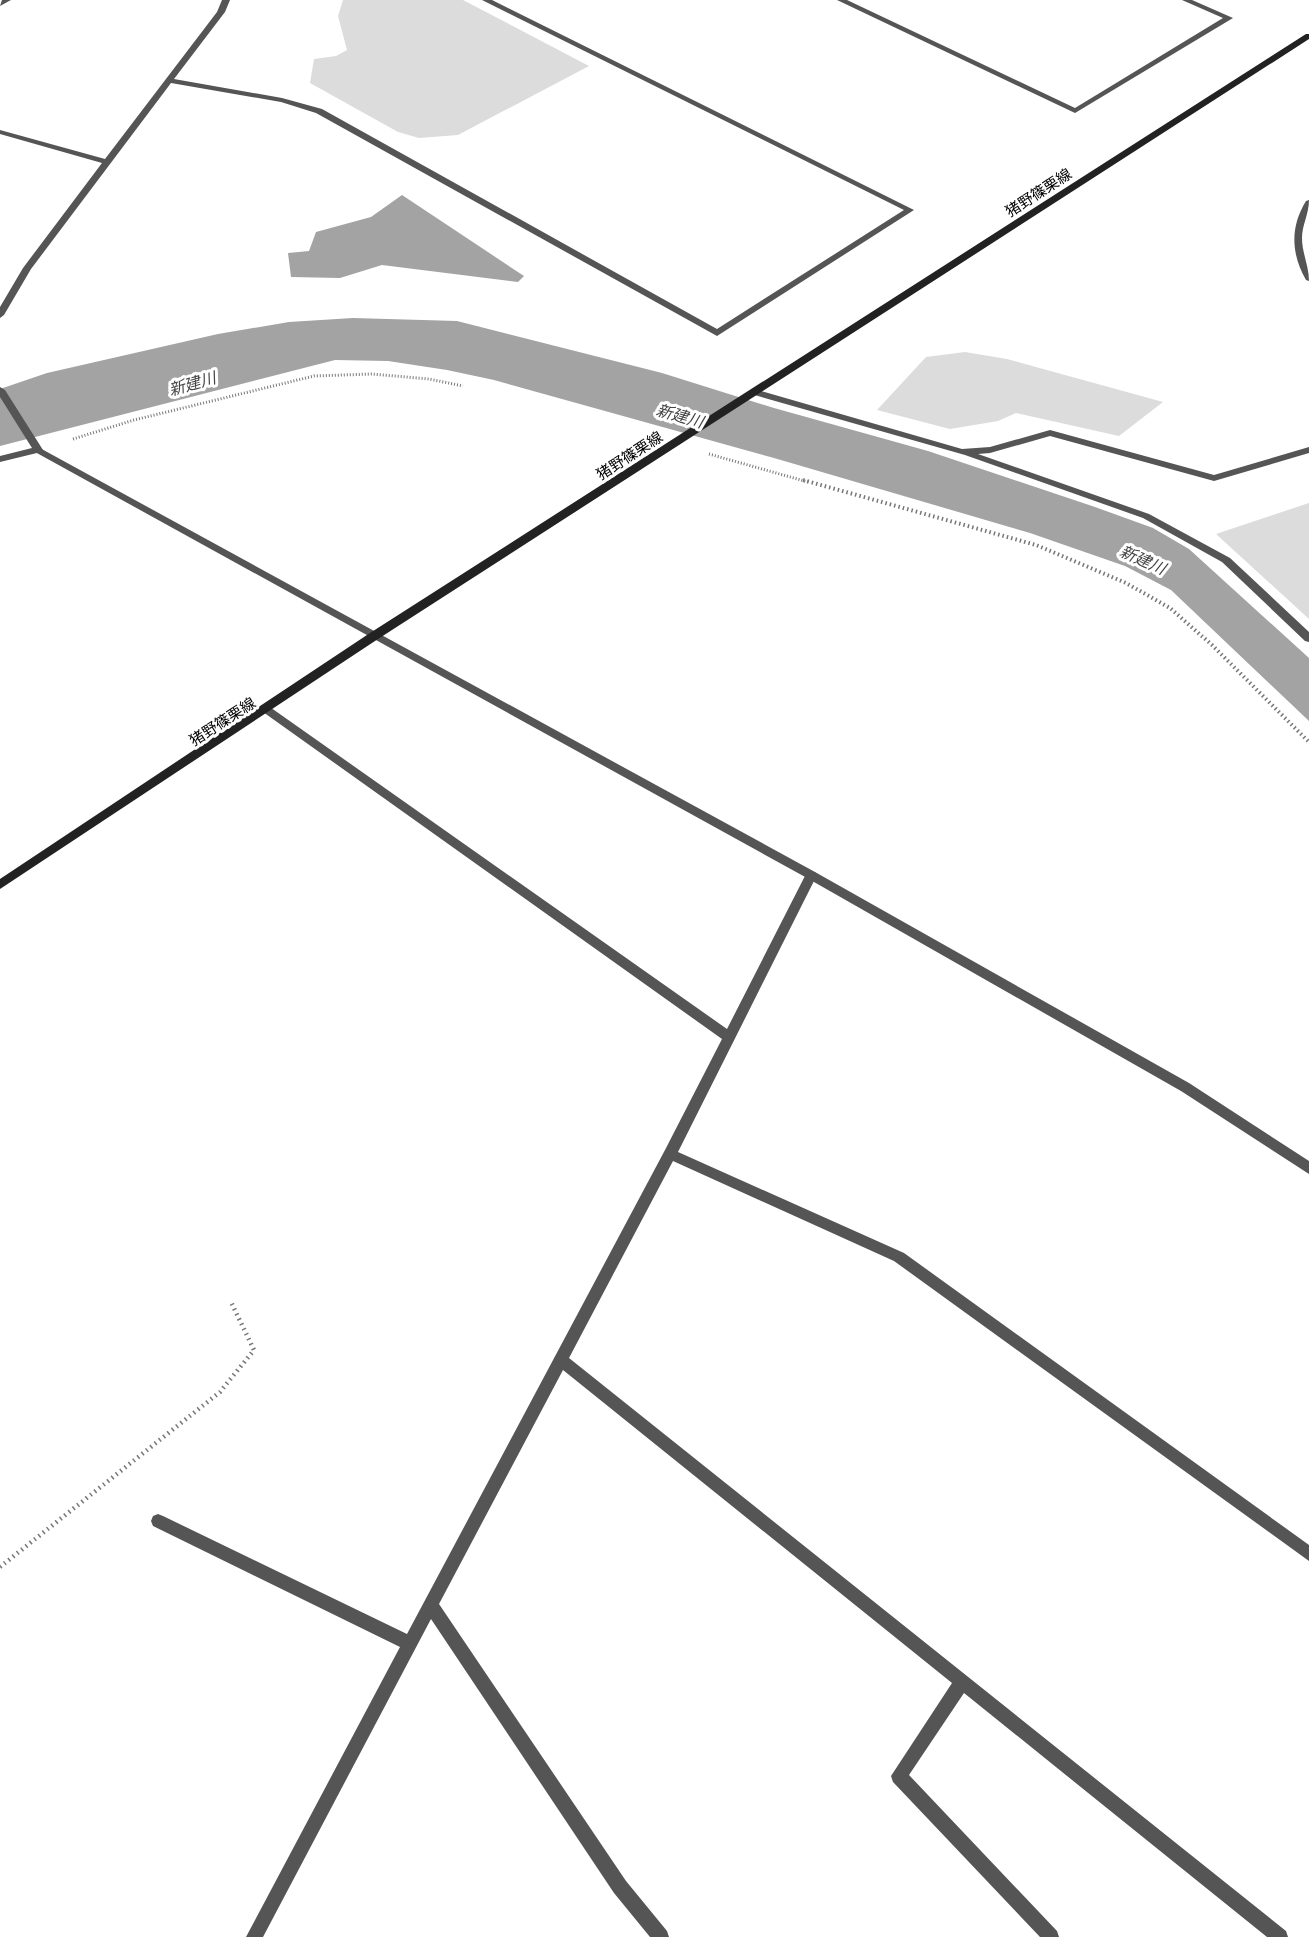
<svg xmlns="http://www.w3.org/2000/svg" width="1309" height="1937" viewBox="0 0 1309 1937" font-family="Barlow,'Noto Sans JP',sans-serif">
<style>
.green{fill:#dcdcdc}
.water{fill:#a3a3a3}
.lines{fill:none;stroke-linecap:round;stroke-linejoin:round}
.path-far2{stroke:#777;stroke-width:3;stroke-dasharray:1 2;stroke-linecap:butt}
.path-far1{stroke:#777;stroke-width:4;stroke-dasharray:1.5 3;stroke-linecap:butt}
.path{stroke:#777;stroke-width:4.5;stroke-dasharray:1.5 4;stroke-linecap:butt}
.minor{fill:#555;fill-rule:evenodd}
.tertiary{fill:#555;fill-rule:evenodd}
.secondary{fill:#222;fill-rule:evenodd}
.labels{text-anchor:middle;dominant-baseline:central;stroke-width:6;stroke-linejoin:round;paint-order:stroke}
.far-street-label{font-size:15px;fill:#000;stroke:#fff}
.far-water-label{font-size:16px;font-style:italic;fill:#444;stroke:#fff}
</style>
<rect width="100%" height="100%" fill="#fff"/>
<g class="green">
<polygon points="343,0 463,0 589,66 458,135 419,138 398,132 310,83 314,59 336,56 347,50 338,16"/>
<polygon points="965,352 1007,359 1163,402 1119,436 1016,413 998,421 950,429 877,410 926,357"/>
<polygon points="1309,503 1309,619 1216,534"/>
</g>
<g class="water">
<polygon points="402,195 524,276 518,282 382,265 340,278 291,277 288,253 309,251 316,232 371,217"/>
<polygon points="353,318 457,321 662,373 774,408 928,451 1095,507 1153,528 1189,549 1309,658 1309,721 1171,590 1125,566 1030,533 774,458 494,380 447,370 388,361 335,360 0,446 0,389 47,373 218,334 289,322"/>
</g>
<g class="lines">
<g class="path-far2">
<polyline points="73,439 134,420 314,376 372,374 429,379 463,386"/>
<polyline points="709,454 808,482"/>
</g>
<polyline class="path-far1" points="803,480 1036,545 1126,583 1170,608 1212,645 1309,742"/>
<polyline class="path" points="0,1567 220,1392 254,1350 231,1302"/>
<g class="minor">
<polygon points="2,0 11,0 0,6"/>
<polygon points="222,0 230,0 225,12 174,79 282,98 322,109 717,329 904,210 482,0 492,0 914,210 717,336 316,113 281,102 171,83 31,269 4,315 0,318 0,307 23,268 102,163 0,134 0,130 105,159 217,12"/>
<polygon points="837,0 847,0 1075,108 1223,18 1182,0 1192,0 1233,18 1075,113"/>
<path d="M1309 200C1309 214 1302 225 1302 238 1302 253 1309 266 1309 281L1306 280C1291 254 1290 227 1306 201Z"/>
<polygon points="0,387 5,390 43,450 41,452 0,462 0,456 32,448 0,397"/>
<polygon points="754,389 962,449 990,447 1050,430 1214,475 1309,447 1309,453 1214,481 1050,436 990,453 978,454 1149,514 1230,558 1309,632 1309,642 1305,641 1222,562 1143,518 965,455 751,394 749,392"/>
<polygon points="267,705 727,1029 807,872 815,872 817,875 678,1152 904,1253 1309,1545 1309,1561 894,1261 673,1161 569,1358 1286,1931 1288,1937 1267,1937 964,1693 909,1775 1057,1931 1059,1937 1040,1937 893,1782 891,1776 952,1683 563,1370 439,1604 626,1881 667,1931 669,1937 650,1937 614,1893 431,1619 263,1937 246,1937 400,1647 153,1526 151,1521 153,1516 158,1514 163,1516 407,1634 665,1150 722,1039 263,712 262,709 263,706"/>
</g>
<polygon class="tertiary" points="38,447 815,872 1189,1083 1309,1161 1309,1174 1181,1091 807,878 35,452 35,448"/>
<polygon class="secondary" points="1306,34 1309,34 1309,39 378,639 0,889 0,879 370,633"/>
</g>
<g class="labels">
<g class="far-street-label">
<text transform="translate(1038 192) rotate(-33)">猪野篠栗線</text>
<text transform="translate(629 455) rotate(-33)">猪野篠栗線</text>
<text transform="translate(222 721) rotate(-33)">猪野篠栗線</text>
</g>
<g class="far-water-label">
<text transform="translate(192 383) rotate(-16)">新建川</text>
<text transform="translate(680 415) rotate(16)">新建川</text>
<text transform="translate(1143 559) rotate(24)">新建川</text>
</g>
</g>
</svg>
